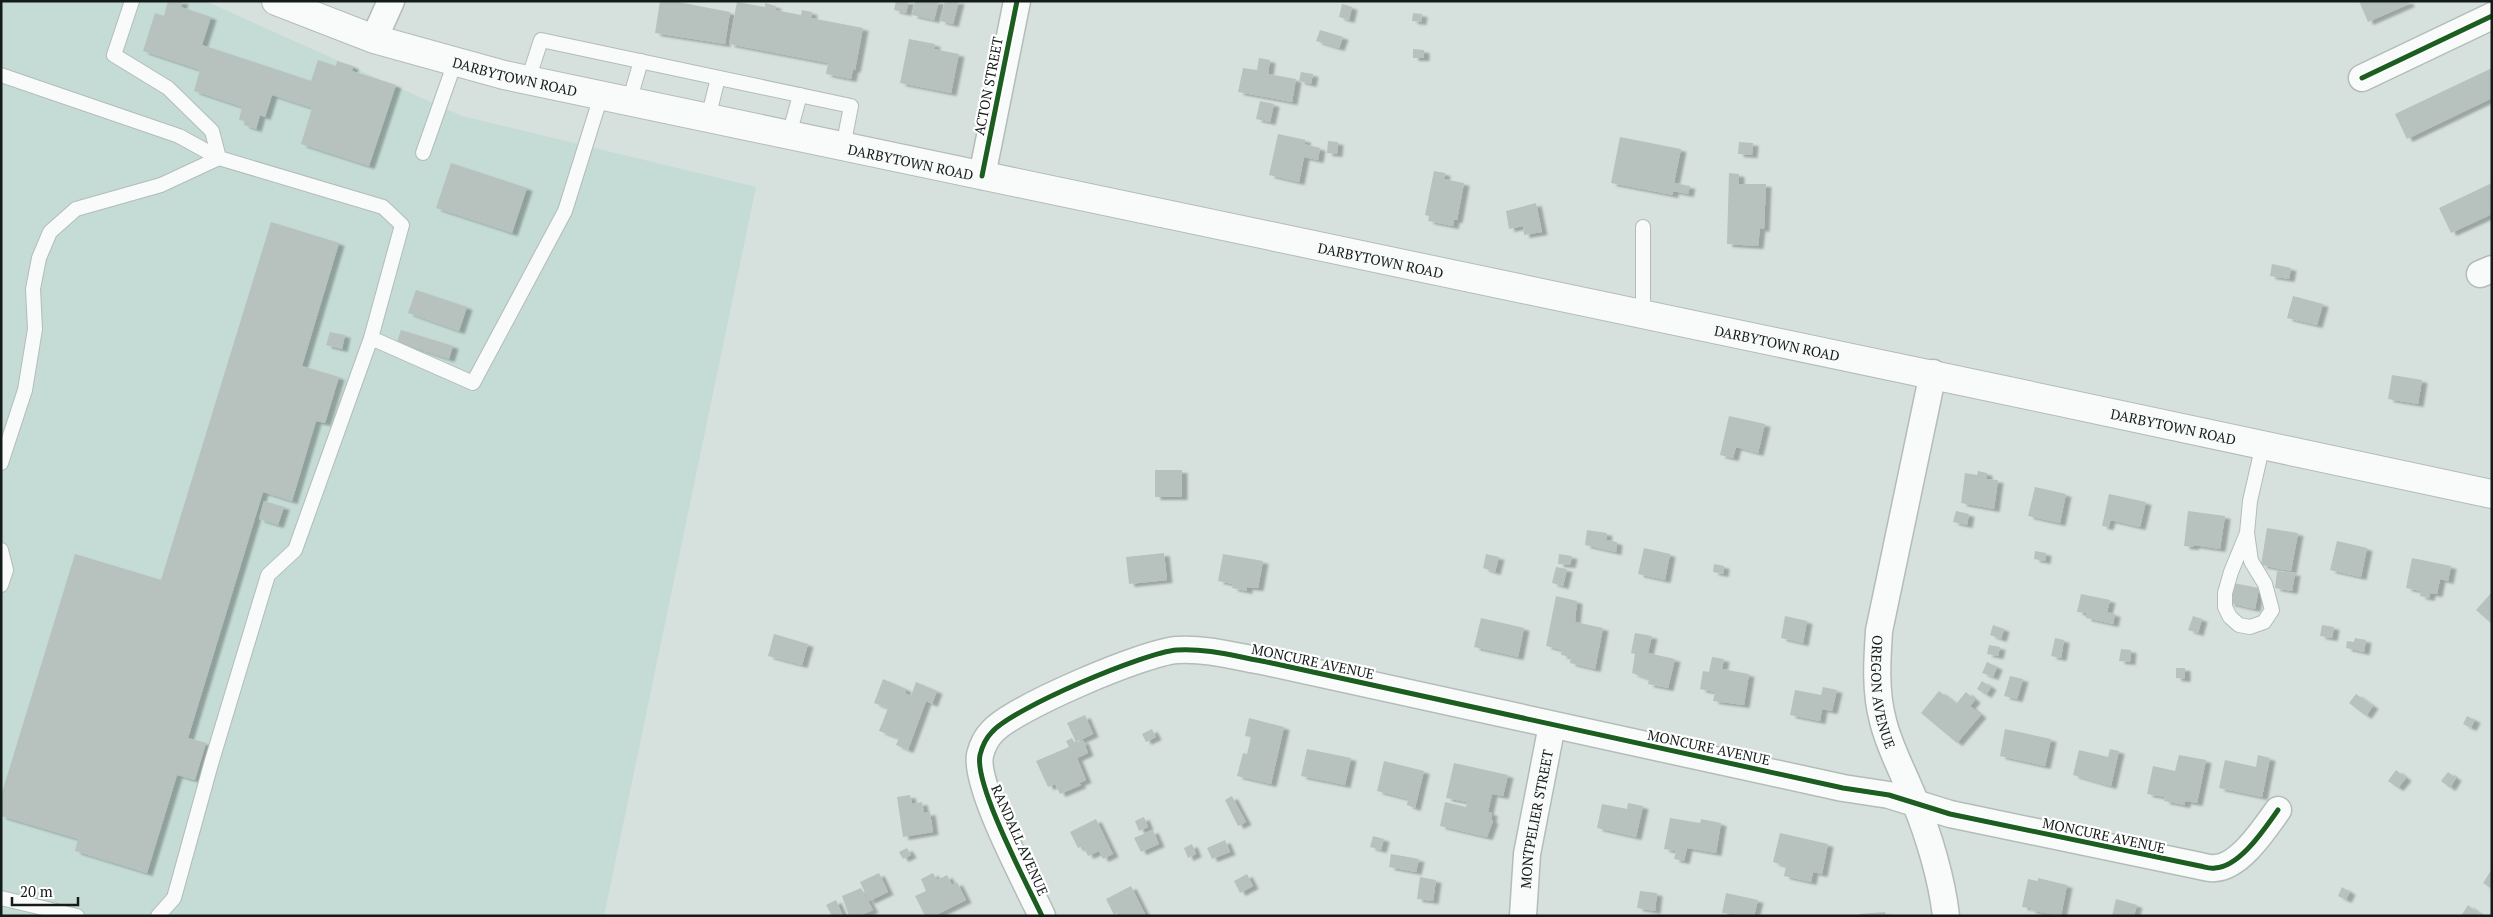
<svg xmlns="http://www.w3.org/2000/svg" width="2493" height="917" viewBox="0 0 2493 917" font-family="'PT Serif',serif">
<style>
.built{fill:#c5dbd5}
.building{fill:#b7c1be;filter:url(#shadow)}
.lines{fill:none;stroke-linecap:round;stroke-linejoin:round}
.lane-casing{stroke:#b3bcb9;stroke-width:16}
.street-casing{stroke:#b3bcb9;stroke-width:29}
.secondary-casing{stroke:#b3bcb9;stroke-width:30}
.lane{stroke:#f9fafa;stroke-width:14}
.street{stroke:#f9fafa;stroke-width:26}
.secondary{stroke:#f9fafa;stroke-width:28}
.cycleway-casing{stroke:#fff;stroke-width:8}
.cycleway{stroke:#1b5e20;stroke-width:5}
.labels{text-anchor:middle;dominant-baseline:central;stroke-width:4.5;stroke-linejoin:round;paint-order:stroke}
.street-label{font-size:14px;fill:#141c1a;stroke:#fff}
</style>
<defs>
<filter id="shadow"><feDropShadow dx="5.5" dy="3" stdDeviation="1" flood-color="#0004"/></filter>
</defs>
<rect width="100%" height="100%" fill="#d6e1de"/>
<polygon class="built" points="1,1 205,1 462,116 756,187 604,916 1,916"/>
<g class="building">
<polygon points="168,1 183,1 181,7 211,17 202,45 311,81 318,60 336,66 337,61 353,66 352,71 396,85 369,166 301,144 312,108 272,95 265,117 260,115 256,129 244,125 245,121 239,120 242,107 194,91 200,70 143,51 155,13 164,16"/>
<polygon points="660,1 673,1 730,12 725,44 655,33"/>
<polygon points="896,1 909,1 906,13 894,10"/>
<polygon points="915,1 939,1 934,20 912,15"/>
<polygon points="945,1 959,1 953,24 940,21"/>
<polygon points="2359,1 2408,1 2409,4 2368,22"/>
<polygon points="737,2 765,7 765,3 776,6 775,10 801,15 802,10 812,12 811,18 863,28 855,70 853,69 851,79 826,74 828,63 729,44"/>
<polygon points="1342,4 1352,7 1349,20 1339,17"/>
<polygon points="1413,13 1422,14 1421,22 1412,21"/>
<polygon points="1320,30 1343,37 1339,48 1316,41"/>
<polygon points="909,39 935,44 934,49 959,54 951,93 900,83"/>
<polygon points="1413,49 1424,50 1424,58 1413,58"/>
<polygon points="1259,58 1270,60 1268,74 1296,79 1292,102 1238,92 1243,68 1257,70"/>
<polygon points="2492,68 2492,98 2407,139 2395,114"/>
<polygon points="1301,72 1313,74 1311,84 1299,81"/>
<polygon points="1260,101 1274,104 1270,122 1256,119"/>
<polygon points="1278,134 1306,140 1304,144 1320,148 1318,160 1304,157 1299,182 1269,175"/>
<polygon points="1620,137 1681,149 1674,183 1690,186 1688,194 1673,191 1673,195 1611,183"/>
<polygon points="1328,141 1338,142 1337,154 1327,153"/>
<polygon points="1739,142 1753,143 1752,155 1738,154"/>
<polygon points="451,163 527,188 512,233 436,208"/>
<polygon points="1434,171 1445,173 1444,179 1464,183 1457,220 1454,220 1453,226 1428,221 1429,216 1425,215"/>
<polygon points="1729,173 1739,174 1739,184 1766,184 1764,229 1760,228 1758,246 1727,244"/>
<polygon points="2492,183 2492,214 2451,233 2439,208"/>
<polygon points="1536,203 1542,232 1524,235 1523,226 1509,229 1506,211"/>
<polygon points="271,222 339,243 302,366 339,377 325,423 316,421 292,501 263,492 188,738 206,743 195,780 177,775 147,873 75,851 78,839 1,816 1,796 75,554 161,580"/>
<polygon points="2272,264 2291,268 2289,279 2270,276"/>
<polygon points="416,290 467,307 459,331 408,313"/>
<polygon points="2293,296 2323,304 2317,325 2287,318"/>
<polygon points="401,330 453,346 449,359 397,342"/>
<polygon points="330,332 345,335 342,349 326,345"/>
<polygon points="2392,375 2422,380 2418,404 2388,399"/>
<polygon points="1729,416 1765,424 1758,453 1736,447 1733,458 1720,455"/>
<rect x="1155" y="470" width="27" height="27"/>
<polygon points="1978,471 1987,473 1987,479 1998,480 1994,509 1961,503 1965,473 1977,475"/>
<polygon points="2035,487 2066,494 2060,523 2028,516"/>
<polygon points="2109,494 2146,502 2140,527 2110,520 2108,527 2102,526"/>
<polygon points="264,501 284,507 278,525 259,519"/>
<polygon points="1956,511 1969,514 1967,525 1953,522"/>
<polygon points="2188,511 2225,516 2220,549 2194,545 2193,547 2184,546"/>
<polygon points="2267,528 2298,533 2291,571 2261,565"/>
<polygon points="1587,530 1607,533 1606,540 1617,542 1616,552 1585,545"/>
<polygon points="2337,541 2367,548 2361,577 2330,570"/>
<polygon points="1644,548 1670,554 1665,580 1638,574"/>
<polygon points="2035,551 2046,553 2045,561 2034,559"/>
<polygon points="1164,553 1167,580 1129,584 1126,557"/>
<polygon points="1223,554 1263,561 1258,588 1247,587 1247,591 1232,588 1233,584 1218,581"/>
<polygon points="1486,554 1499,557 1495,572 1483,568"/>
<polygon points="1559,554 1572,556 1570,565 1558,564"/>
<polygon points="2412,558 2451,566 2448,581 2440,579 2437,594 2430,593 2429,598 2420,596 2421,591 2406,588"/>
<polygon points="1714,564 1724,566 1723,574 1713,572"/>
<polygon points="1556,567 1567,569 1563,586 1552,583"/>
<polygon points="2277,571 2295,573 2292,591 2275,588"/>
<polygon points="2233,583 2259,588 2255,609 2229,603"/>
<polygon points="2492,592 2492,624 2476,610"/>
<polygon points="2081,594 2110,600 2107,612 2115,614 2113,624 2086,618 2086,613 2077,612"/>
<polygon points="1556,596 1577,601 1575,622 1603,628 1595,669 1570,663 1571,657 1561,655 1562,650 1546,646"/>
<polygon points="1785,616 1807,621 1803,643 1781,638"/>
<polygon points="2193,616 2202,619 2198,633 2188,630"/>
<polygon points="1481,618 1524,628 1518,657 1474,647"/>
<polygon points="1993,625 2004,629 2001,639 1990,635"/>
<polygon points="2322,625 2334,627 2332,638 2320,636"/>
<polygon points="1635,633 1652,636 1648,653 1675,659 1668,688 1648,684 1649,679 1632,673 1635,654 1631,653"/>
<polygon points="774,634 808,644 802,665 768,656"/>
<polygon points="2055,638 2064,640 2061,658 2051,656"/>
<polygon points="2355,638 2366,640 2364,652 2346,648 2347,641 2354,642"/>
<polygon points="1989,645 2000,647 1998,656 1987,654"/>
<polygon points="2121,649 2131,650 2130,662 2119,661"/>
<polygon points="1712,657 1724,659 1722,669 1749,674 1744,705 1713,701 1715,692 1700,689 1703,671 1709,672"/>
<polygon points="1987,662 1997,667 1993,677 1982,673"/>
<polygon points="2176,668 2185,668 2185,679 2176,678"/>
<polygon points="2010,676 2023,679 2017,699 2004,696"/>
<polygon points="883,679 906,689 905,693 911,696 916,682 937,691 932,704 926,701 908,750 896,745 899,738 879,731 888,708 874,703"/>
<polygon points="1982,681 1991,687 1986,695 1977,689"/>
<polygon points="1823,687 1837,690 1832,711 1822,709 1820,721 1790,715 1795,690 1821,695"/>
<polygon points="1939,691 1956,704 1966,692 1975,700 1970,706 1981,715 1957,743 1921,713"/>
<polygon points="2356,694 2373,706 2366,716 2349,703"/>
<polygon points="1085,715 1093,734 1076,742 1067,723"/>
<polygon points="2467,716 2475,720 2471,728 2463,724"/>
<polygon points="1249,718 1284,727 1271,784 1237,776 1243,753 1247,754 1251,737 1245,736"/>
<polygon points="1152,729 1156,737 1146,742 1142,734"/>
<polygon points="2005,729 2051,739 2045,766 2000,756"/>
<polygon points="1072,738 1075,744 1083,740 1088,753 1077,758 1086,780 1079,783 1081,785 1060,794 1055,784 1048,787 1036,761 1069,747 1066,741"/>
<polygon points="1307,749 1351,758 1345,785 1301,776"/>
<polygon points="2110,749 2119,751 2111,786 2073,775 2079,750 2108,757"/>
<polygon points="2179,755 2206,760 2197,803 2185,801 2185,805 2164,801 2165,797 2147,794 2153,766 2175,771"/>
<polygon points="2258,755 2270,758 2262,797 2219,788 2225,760 2256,767"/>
<polygon points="1384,761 1424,771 1415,808 1407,805 1408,799 1377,791"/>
<polygon points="1454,763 1508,775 1503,796 1492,794 1488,812 1492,813 1491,820 1493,821 1487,837 1440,826 1445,802 1466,807 1467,802 1446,798"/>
<polygon points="2396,770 2406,778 2398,788 2388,781"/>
<polygon points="2448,772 2456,778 2450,788 2441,781"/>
<polygon points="910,795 912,804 922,802 924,813 930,812 933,832 903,837 897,797"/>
<polygon points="1232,796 1246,822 1238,826 1225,800"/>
<polygon points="1628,803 1643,806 1636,837 1597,828 1602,804 1627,809"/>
<polygon points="1144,817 1148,827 1139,831 1135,821"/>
<polygon points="1670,818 1700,823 1701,819 1721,823 1716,853 1687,848 1684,861 1674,859 1676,851 1664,849"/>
<polygon points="1096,819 1113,854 1103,859 1099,851 1088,856 1083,846 1078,848 1070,832"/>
<polygon points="1153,830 1159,844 1141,852 1134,838"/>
<polygon points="1780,833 1828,844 1822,874 1813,872 1811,882 1784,876 1786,866 1773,862"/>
<polygon points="1373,836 1384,839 1381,850 1370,847"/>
<polygon points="1225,840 1230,852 1212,859 1207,848"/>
<polygon points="1192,844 1196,854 1188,858 1184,848"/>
<polygon points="907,848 911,855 903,859 899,852"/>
<polygon points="1391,854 1419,859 1416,872 1389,867"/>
<polygon points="2492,869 2492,889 2483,883"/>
<polygon points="879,873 888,892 869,901 860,882"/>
<polygon points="933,873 937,880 947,875 952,885 957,882 966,900 934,916 925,916 915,896 926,891 921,879"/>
<polygon points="1247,874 1253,886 1240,893 1234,881"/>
<polygon points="1420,877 1436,880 1433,901 1417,899"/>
<polygon points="2038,878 2067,885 2061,916 2030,910 2030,908 2022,907 2028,879 2038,881"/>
<polygon points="1131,886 1146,916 1120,916 1118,912 1114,915 1106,899"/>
<polygon points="2342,887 2350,892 2346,900 2338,896"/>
<polygon points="861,888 873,910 859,916 849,916 842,896"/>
<polygon points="1640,891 1657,893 1655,911 1637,908"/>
<polygon points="1726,893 1758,900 1754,916 1722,913"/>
<polygon points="2116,899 2137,905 2134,916 2112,916"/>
<polygon points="836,900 843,916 832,916 826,905"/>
<polygon points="2468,905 2482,916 2461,916"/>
<polygon points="1885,912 1886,916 1860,916 1860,914"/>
</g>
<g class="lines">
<g class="lane-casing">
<g id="lane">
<polyline points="132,1 114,55 168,88 212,131 219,158 383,207 402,225 371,338"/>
<polyline points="1,75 179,136 219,158"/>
<polyline points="528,80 541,40 851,106 843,147"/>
<polyline points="629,102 641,61"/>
<polyline points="708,118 718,78"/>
<polyline points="789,135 800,95"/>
<polyline points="423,153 455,62"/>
<polyline points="1643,314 1643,227"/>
<polyline points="1,463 25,390 35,329 33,289 39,258 50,232 76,209 161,185 219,158"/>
<polyline points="2247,533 2251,561 2265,584 2272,610 2264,622 2250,627 2239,625 2230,617 2225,607 2225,593 2231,572 2247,533 2250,501 2263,444"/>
<polyline points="1,550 6,570 1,585"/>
<polyline points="1,898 77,916"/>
<polyline points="158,916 174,898 211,764 268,575 295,550 371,338 473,383 565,211 601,96"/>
</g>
</g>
<g class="street-casing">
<g id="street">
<polyline points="374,39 391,1"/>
<polyline points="2362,78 2492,16"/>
<polyline points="982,176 1017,1"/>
<polyline points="2480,274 2492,269"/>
<path id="s1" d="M1933 373 1879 631C1877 661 1875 691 1883 721 1890 750 1905 775 1915 802 1929 836 1942 880 1946 916"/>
<path d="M1042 916C1027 884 974 785 980 755 982 747 986 738 992 732 1013 708 1145 652 1177 650 1207 648 1238 657 1267 662L1843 788 1889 795 1950 814 2200 866C2205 867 2210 869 2215 868 2240 867 2265 828 2278 810"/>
<path id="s2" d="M1523 916 1527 854 1552 725"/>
</g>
</g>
<g class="secondary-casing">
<g id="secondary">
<path id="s3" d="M276 1 374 39 504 75C1166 217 1830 351 2492 494"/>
</g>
</g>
<use href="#lane" class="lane"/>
<use href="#street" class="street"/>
<use href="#secondary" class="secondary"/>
<g class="cycleway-casing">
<g id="cycleway">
<polyline points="2362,78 2492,16"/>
<polyline points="982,176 1017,1"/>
<path d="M1042 916C1027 884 974 785 980 755 982 747 986 738 992 732 1013 708 1145 652 1177 650 1207 648 1238 657 1267 662L1843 788 1889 795 1950 814 2200 866C2205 867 2210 869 2215 868 2240 867 2265 828 2278 810"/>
</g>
</g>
<use href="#cycleway" class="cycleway"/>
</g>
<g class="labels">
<g class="street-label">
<text stroke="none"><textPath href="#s3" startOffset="251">DARBYTOWN ROAD</textPath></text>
<text transform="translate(988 86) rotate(-79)">ACTON STREET</text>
<text stroke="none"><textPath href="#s3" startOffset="656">DARBYTOWN ROAD</textPath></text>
<text stroke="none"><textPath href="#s3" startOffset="1136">DARBYTOWN ROAD</textPath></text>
<text stroke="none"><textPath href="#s3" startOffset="1541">DARBYTOWN ROAD</textPath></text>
<text stroke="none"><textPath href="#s3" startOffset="1946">DARBYTOWN ROAD</textPath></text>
<text transform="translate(1313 661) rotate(12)">MONCURE AVENUE</text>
<text stroke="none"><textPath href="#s1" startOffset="325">OREGON AVENUE</textPath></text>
<text transform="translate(1709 747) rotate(12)">MONCURE AVENUE</text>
<text stroke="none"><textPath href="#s2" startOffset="98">MONTPELIER STREET</textPath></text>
<text transform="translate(2104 835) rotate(12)">MONCURE AVENUE</text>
<text transform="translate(1020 840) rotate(66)">RANDALL AVENUE</text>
</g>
</g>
<rect width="2493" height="917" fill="none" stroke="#141c1a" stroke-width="5"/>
<path d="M12 897v8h66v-8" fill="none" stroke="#141c1a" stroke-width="2.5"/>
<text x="20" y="897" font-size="15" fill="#141c1a" stroke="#ffffff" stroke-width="4" paint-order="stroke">20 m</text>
</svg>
